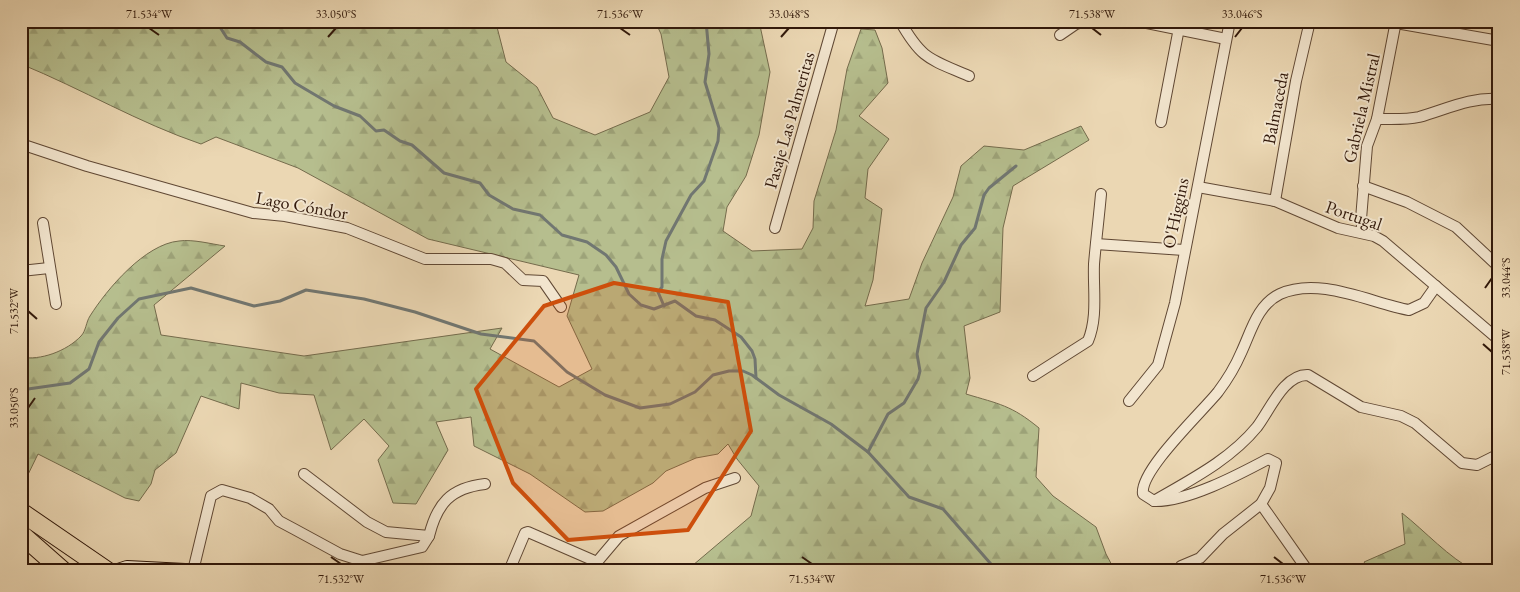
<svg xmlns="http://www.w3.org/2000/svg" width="1520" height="592" viewBox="0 0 1520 592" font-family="'EB Garamond',serif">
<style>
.forest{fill:url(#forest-firs);stroke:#746b4c}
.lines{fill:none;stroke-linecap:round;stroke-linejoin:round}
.stream{stroke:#717772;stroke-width:3}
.street-casing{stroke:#604834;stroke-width:12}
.secondary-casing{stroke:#31180a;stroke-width:16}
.highway-casing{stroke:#31180a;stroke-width:20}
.street{stroke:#f2e5ce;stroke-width:10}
.secondary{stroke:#f2e5ce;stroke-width:14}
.highway{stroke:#ebd7b3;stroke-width:18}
.marked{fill:#cd4f0c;fill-opacity:0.2;stroke:#cd4f0c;stroke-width:4;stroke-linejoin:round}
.ticks{fill:none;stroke:#31180a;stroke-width:2}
.labels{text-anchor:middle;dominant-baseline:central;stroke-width:4;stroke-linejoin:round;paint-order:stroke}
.street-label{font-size:18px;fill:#31180a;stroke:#f2e5ce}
.neatline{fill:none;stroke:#31180a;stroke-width:2}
.ticks-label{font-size:12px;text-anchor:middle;fill:#31180a}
</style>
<defs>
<pattern id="forest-firs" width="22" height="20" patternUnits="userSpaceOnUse" patternTransform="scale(1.25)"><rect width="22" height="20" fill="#b6be8e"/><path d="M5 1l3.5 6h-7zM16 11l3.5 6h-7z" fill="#9da379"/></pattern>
</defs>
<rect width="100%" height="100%" fill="#ebd7b3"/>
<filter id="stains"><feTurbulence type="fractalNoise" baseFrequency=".004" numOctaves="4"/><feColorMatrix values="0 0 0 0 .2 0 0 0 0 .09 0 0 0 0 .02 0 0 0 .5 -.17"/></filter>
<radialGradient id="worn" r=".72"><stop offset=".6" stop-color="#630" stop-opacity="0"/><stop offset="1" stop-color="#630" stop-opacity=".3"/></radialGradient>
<g class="forest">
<path d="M21 21H493L497 27 506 62 537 87 553 118 595 135 650 112 669 77 661 34 655 21H759L770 72 759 135 746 176 727 207 723 231 752 251 802 249 813 228 814 201 836 130 847 69 861 29 875 30 882 48 888 83 859 116 889 139 868 169 865 198 882 209 873 280 865 306 909 299 922 263 953 197 961 166 984 146 1024 150 1081 126 1089 140 1013 186 1003 228 1000 312 964 326 970 378 966 394C999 404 1011 405 1039 428L1036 477 1053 496 1096 527 1106 554 1115 571H820L809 567 802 571H686L751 516 759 486 737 459 728 444 718 454 696 458 666 471 653 483 603 511 585 512 530 474 474 446 471 417 436 422 448 450 416 504 393 503 378 460 389 446 364 419 331 450 314 395 279 393 241 383 239 409 201 396 176 453 155 470 151 484 139 501 125 498 38 454 21 489V357C40 361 67 351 81 336 86 331 86 322 90 316 107 289 145 244 179 241 193 239 211 244 225 246L154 305 161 335 304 356 502 328 490 349 559 387 592 369 567 316 579 275 428 239 298 168 216 137 201 144C139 123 82 89 21 64Z"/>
<path d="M1402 513C1425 531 1449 558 1475 571H1370L1364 562 1405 544Z"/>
</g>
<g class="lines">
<g class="stream">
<polyline points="216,21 227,38 240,42 266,62 282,67 295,83 334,106 360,116 376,131 384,130 400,141 412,145 444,173 480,183 489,195 513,209 540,215 562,235 587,242 606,255 616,267 629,294 641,305 654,309 675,301 696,316 715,320 741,337 752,351 755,359 756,378"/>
<polyline points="664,306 658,292 662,287 662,259 666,241 691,195 704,181 718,141 719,128 705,82 709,54 706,21"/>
<polyline points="21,390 70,383 89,369 99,342 118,318 139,299 191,288 254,306 280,301 306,290 364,299 415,312 481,334 534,341 567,372 605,395 640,408 670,404 695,392 713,375 729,371 743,371 752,375 779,395 831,424 868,452 909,497 943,509 997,571"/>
<polyline points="868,452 888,414 904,403 918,379 920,371 917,354 926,308 944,282 961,245 975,228 984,195 989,188 1016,166"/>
</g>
<g class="street-casing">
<g id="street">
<path d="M900 21C922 60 930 59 969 76"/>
<polyline points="1137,21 1226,39"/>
<polyline points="1396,23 1499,41"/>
<polyline points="1060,35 1076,24 1086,21"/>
<path d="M1377 119C1391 119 1406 120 1419 117 1447 109 1470 97 1499 99"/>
<polyline points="1161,122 1179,28"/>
<polyline points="21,144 87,166 253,213 285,216 347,228 425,259 491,259 505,263 523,280 543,281 561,307"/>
<polyline points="1363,186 1407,202 1456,227 1499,267"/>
<polyline points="1198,187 1275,201 1338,228 1374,236 1383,241 1499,340"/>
<polyline points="1275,201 1296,81 1310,21"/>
<polyline points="43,223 56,304"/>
<polyline points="775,228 834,21"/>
<polyline points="1363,233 1361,219 1367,146 1377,119 1396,21"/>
<polyline points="1096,244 1184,250"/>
<polyline points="21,271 49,268"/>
<path d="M1436 286 1424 303 1409 310C1371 303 1319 276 1280 294 1257 305 1251 332 1241 353 1235 367 1227 380 1218 392 1202 412 1139 471 1143 494L1154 501C1190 480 1230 460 1257 427 1270 410 1284 374 1308 375L1361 407 1401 416 1415 423 1462 463 1477 465 1499 454"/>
<path d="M1033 376 1088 341C1098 317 1093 290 1094 264 1096 240 1099 217 1101 194"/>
<polyline points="1129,401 1158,365 1175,303 1230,21"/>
<path d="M1154 501C1187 502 1238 475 1268 459L1276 463 1270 488 1261 504 1223 534 1200 558 1181 566"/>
<polyline points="1261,504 1308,571"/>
<path d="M429 536C437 504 450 488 485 484"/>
<polyline points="193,571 211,496 222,490 250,498 269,509 279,521 294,529 340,554 362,561 422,547 429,536 386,532 367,522 304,474"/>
<polyline points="509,571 525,533 528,532 597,562 619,536 705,488 735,478"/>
</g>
</g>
<g class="secondary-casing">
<polyline id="secondary" points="118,571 127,568 185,571"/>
</g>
<g class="highway-casing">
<g id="highway">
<polyline points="21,512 107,571"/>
<polyline points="21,534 63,571"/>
</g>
</g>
<use href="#street" class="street"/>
<use href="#secondary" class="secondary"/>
<use href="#highway" class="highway"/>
</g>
<path class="marked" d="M614 283 728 302 751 431 688 530 568 540 513 483 476 389 544 306Z"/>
<path class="ticks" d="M149 28 159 35M620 28 630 35M1092 28 1101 35M328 37 336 28M781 37 789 28M1235 37 1242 28M1485 288 1492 278M28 311 37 319M1483 344 1492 352M28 408 35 398M331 557 341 564M802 557 812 564M1274 557 1283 564"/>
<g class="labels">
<g class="street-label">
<text transform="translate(1275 108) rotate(-79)">Balmaceda</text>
<text transform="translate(1361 108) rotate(-77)">Gabriela Mistral</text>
<text transform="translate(789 120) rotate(-74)">Pasaje Las Palmeritas</text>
<text transform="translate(302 205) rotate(10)">Lago Cóndor</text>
<text transform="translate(1175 213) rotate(-78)">O'Higgins</text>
<text transform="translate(1354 215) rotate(19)">Portugal</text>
</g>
</g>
<rect width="1520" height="592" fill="none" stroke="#ebd7b3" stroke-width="55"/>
<rect x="28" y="28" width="1464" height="536" class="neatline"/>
<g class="ticks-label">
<text x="149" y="18">71.534°W</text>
<text x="336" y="18">33.050°S</text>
<text x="620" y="18">71.536°W</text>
<text x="789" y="18">33.048°S</text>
<text x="1092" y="18">71.538°W</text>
<text x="1242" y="18">33.046°S</text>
<text transform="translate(1506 278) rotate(-90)" y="4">33.044°S</text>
<text transform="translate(14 311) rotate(-90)" y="4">71.532°W</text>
<text transform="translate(1506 352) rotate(-90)" y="4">71.538°W</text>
<text transform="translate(14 408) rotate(-90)" y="4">33.050°S</text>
<text x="341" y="583">71.532°W</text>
<text x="812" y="583">71.534°W</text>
<text x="1283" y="583">71.536°W</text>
</g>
<rect width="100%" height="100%" filter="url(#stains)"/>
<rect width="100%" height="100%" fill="url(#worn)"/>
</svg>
